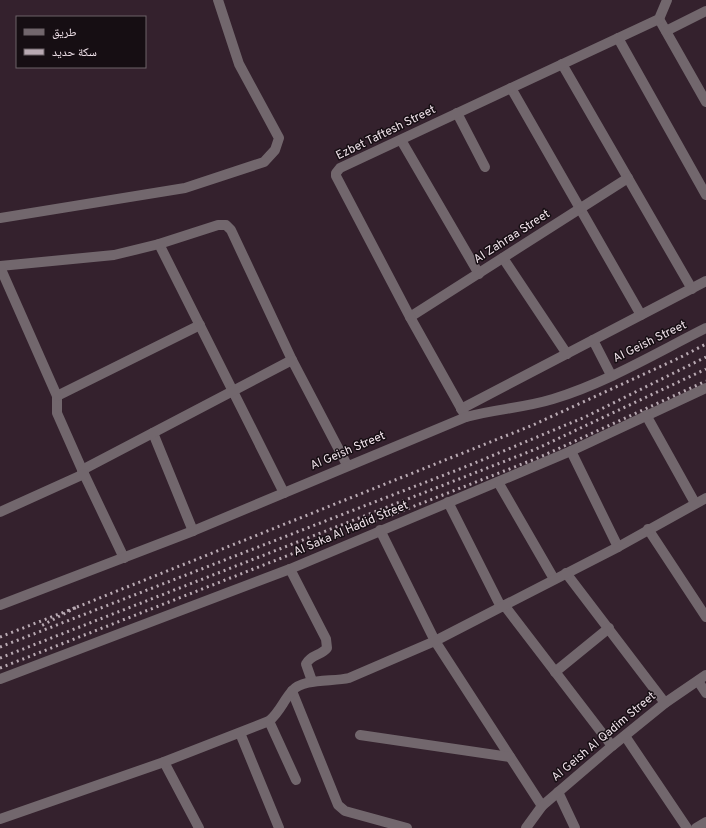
<svg xmlns="http://www.w3.org/2000/svg" width="706" height="828" viewBox="0 0 706 828" font-family="Overpass,'Noto Naskh Arabic',sans-serif">
<style>
.lines{fill:none;stroke-linecap:round;stroke-linejoin:round}
.street{stroke:#72676d;stroke-width:10}
.rail{stroke:#b9aab3;stroke-width:3;stroke-dasharray:2 4;stroke-linecap:butt}
.labels{text-anchor:middle;dominant-baseline:central;stroke-width:3;stroke-linejoin:round;paint-order:stroke}
.street-label{font-size:12px;fill:#f0e2ea;stroke:#160e13}
</style>
<rect width="100%" height="100%" fill="#34212d"/>
<g class="lines">
<g class="street">
<polyline points="659,19 706,102"/>
<polyline points="666,31 706,11"/>
<polyline points="618,38 706,195"/>
<polyline points="562,64 692,289"/>
<polyline points="511,88 641,315"/>
<polyline points="457,113 485,167"/>
<polyline points="401,140 479,274"/>
<polyline points="0,218 185,188 264,162 275,150 279,138 239,64 218,0"/>
<polyline points="159,244 284,493"/>
<polyline points="503,258 567,354"/>
<polyline points="0,266 114,255 159,244 218,225 226,225 231,230 292,360 347,465"/>
<polyline points="0,267 57,396 57,413 84,474 124,558"/>
<polyline points="410,317 628,178"/>
<polyline points="593,340 611,375"/>
<polyline points="57,396 200,325"/>
<polyline points="461,409 706,281"/>
<polyline points="646,415 695,503"/>
<polyline points="466,417 410,317 336,176 336,173 340,168 659,19 667,0"/>
<polyline points="153,433 193,531"/>
<polyline points="571,451 618,547"/>
<polyline points="82,470 292,360"/>
<polyline points="498,482 554,579"/>
<polyline points="448,502 501,607"/>
<polyline points="0,512 84,474"/>
<polyline points="648,529 706,617"/>
<polyline points="380,530 435,641 542,806"/>
<path d="M290 569 326 639 327 648C321 656 311 654 306 664L312 681"/>
<polyline points="566,573 665,703"/>
<path d="M0 605 193 531 466 417C495 409 524 408 553 399 606 383 656 353 706 328"/>
<polyline points="504,605 612,746"/>
<polyline points="555,672 609,628"/>
<polyline points="0,679 290,569 571,451 706,388"/>
<polyline points="698,681 706,693"/>
<polyline points="292,691 338,805 345,811 407,828"/>
<polyline points="269,721 296,780"/>
<polyline points="240,733 279,828"/>
<polyline points="360,735 510,757"/>
<polyline points="625,736 687,828"/>
<polyline points="164,762 199,828"/>
<polyline points="558,792 575,828"/>
<path d="M0 819 164 762 269 721C280 712 283 701 292 691 303 678 332 682 349 678L435 641 618 547 706 498"/>
<polyline points="526,828 542,806 612,746 665,703 706,675"/>
<polyline points="696,828 706,822"/>
</g>
<g class="rail">
<polyline points="77,607 533,425 679,358 706,344"/>
<polyline points="0,637 77,607 39,627"/>
<polyline points="0,647 470,465 585,417 706,357"/>
<polyline points="0,658 536,449 706,369"/>
<polyline points="0,668 540,457 706,381"/>
</g>
</g>
<g class="labels">
<g class="street-label">
<text transform="translate(386 133) rotate(-26)">Ezbet Taftesh Street</text>
<text transform="translate(512 237) rotate(-33)">Al Zahraa Street</text>
<text transform="translate(650 342) rotate(-26)">Al Geish Street</text>
<text transform="translate(348 451) rotate(-23)">Al Geish Street</text>
<text transform="translate(351 529) rotate(-23)">Al Saka Al Hadid Street</text>
<text transform="translate(604 737) rotate(-40)">Al Geish Al Qadim Street</text>
</g>
</g>
<rect x="16" y="16" width="130" height="52" fill="#160e13" stroke="#6d6369"/>
<rect x="24" y="29" width="20" height="6" fill="#72676d" stroke="#6d6369"/>
<text x="52" y="36" font-size="12" fill="#f0e2ea">طريق</text>
<rect x="24" y="49" width="20" height="6" fill="#b9aab3" stroke="#6d6369"/>
<text x="52" y="56" font-size="12" fill="#f0e2ea">سكة حديد</text>
</svg>
